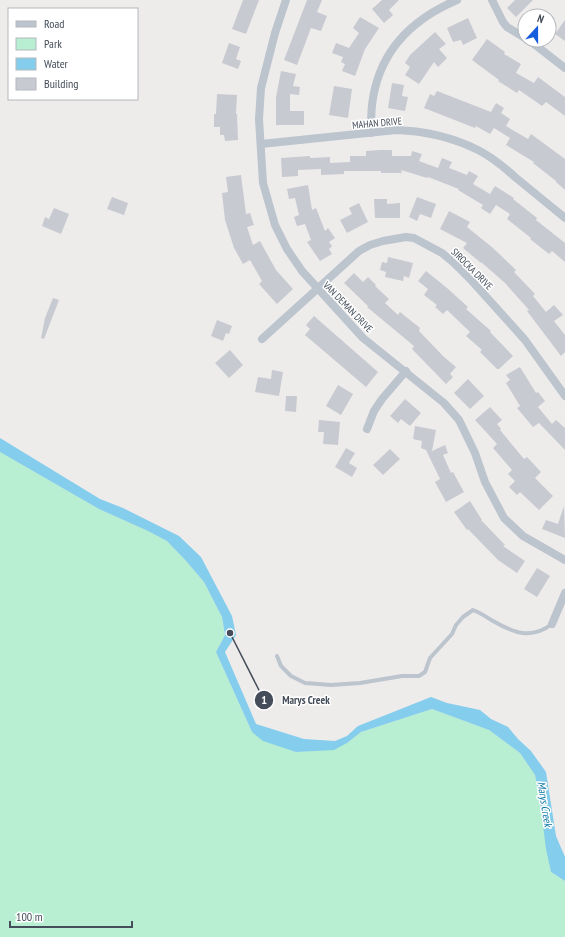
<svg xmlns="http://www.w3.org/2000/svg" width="565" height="937" viewBox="0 0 565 937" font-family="'PT Sans Narrow',sans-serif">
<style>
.green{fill:#b8eed1}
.water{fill:#84cdec}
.building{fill:#c8cad1}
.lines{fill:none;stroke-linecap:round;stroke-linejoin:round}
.service{stroke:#bcc4ce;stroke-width:4}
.minor{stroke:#bcc4ce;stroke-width:8}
.labels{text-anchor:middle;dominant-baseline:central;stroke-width:3;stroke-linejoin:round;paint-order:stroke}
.street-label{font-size:10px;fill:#444d59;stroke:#fff}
.water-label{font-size:11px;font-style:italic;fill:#0b77a5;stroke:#fff}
.leader{fill:none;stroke:#444d59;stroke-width:1.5}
.callout-dot{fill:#444d59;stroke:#fff;stroke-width:1.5}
.mark-label{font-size:12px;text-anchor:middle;font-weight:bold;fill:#fff}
.callout-label{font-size:11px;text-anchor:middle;font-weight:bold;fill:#444d59;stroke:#fff;stroke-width:3;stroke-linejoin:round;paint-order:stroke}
</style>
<rect width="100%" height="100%" fill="#eeebeb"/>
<polygon class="green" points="0,452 99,509 148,531 167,541 187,562 204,582 222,617 225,635 216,652 252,732 296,752 310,751 347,743 361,732 432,709 489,730 520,753 535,775 551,872 565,881 565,937 0,937"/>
<polygon class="water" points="0,438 100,499 123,508 179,536 201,557 232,616 236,635 225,652 256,724 304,739 335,741 347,736 358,726 431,697 447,703 480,710 491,719 508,727 518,739 531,751 546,772 556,836 565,857 565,881 551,872 546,849 540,801 535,775 520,753 489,730 432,709 361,732 347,743 334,750 296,752 263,741 252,732 216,652 225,635 222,617 204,582 187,562 167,541 148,531 99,509 0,452"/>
<g class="building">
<polygon points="243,0 259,0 246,34 232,29"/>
<polygon points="307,0 322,0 317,12 327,16 321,31 311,28 297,65 284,60"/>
<polygon points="382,0 399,0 389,10 393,15 384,23 372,9"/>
<polygon points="515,0 533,0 516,17 507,8"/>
<polygon points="360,17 379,28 365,49 355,76 342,71 345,64 341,62 343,57 332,53 336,43 349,48 359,33 353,28"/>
<polygon points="468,18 477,38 463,45 461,40 453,42 447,28"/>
<polygon points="565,20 565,41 555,34"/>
<polygon points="435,32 446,44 439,49 447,58 438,67 434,62 419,84 405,75 410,67 405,63 410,55"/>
<polygon points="487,39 505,52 504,54 521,64 516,73 534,83 538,77 565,97 565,116 546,102 542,106 519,90 517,93 498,81 499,80 472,60"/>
<polygon points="229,43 240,47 236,59 241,61 238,69 222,63"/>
<polygon points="281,71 296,74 293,86 300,87 299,95 290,94 290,111 304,111 304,125 276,125 276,97"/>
<polygon points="392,83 404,85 402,96 408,97 405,111 388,108"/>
<polygon points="334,86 352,89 348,118 329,115"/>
<polygon points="437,91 491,112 496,103 504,108 501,113 510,119 506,126 528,139 531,134 565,159 565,190 556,182 556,181 533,163 534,162 506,145 510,138 494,128 490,134 476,126 475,128 424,108 430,94 434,96"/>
<polygon points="217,94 237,95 236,114 237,114 238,140 225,141 224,135 220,135 220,127 214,127 214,114 216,114"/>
<polygon points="380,150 392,150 392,156 411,156 412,151 422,154 419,161 438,168 442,158 452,162 449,168 467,175 469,171 478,176 473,184 490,194 495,186 514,198 513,199 537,218 536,220 565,243 565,262 552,251 549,254 530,239 531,238 507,219 510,214 496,205 490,214 481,208 483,205 458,190 459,189 428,177 427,178 401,170 402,173 381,173 381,171 344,171 344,174 321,175 321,169 298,170 298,176 282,177 281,158 310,156 310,158 330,157 330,163 350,162 350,156 366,156 366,151"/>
<polygon points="241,175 246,214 250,213 254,225 247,227 253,245 260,241 276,270 293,289 277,304 259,284 262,281 250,260 243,264 234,248 225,220 222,193 228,192 226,177"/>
<polygon points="308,185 312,210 316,208 325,231 328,228 335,238 329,242 332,246 329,249 332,254 320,261 307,242 311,240 305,224 297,226 294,217 299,215 295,198 289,199 287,189"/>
<polygon points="112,197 128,203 124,215 107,209"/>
<polygon points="417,197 436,204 431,218 420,214 417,221 409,217"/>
<polygon points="374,199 387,199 387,204 400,203 400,218 375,218"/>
<polygon points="359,203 368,222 347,233 340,220 352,214 349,208"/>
<polygon points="54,208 69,214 61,234 42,226 45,217 49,219"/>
<polygon points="449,211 470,222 467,227 493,248 516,270 514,272 535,294 533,296 546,312 554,305 563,315 554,321 565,335 565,352 561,356 527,311 529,310 505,283 481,262 481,263 463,248 467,243 440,229"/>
<polygon points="388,257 413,263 409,278 404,276 403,281 385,277 386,272 380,270 382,262 387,263"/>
<polygon points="426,271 447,288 468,307 466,309 491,331 490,332 513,356 499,369 497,369 480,352 482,350 466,336 470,332 447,310 443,314 435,307 437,305 424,295 428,289 418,281"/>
<polygon points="354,273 363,282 368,277 376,285 375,286 389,299 385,303 398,315 400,312 420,328 419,331 444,357 456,367 450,374 453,377 446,384 412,349 414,346 367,307 368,306 344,283"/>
<polygon points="53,298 59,300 44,339 41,338 45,318"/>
<polygon points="314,316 378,372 366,387 305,335 310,329 306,325"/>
<polygon points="217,320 232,326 229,334 226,333 223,341 211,336"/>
<polygon points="230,350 243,365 229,378 215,363"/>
<polygon points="520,367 536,393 538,392 545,401 538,407 552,424 556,420 565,428 565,450 539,423 533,427 517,408 520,406 506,383 510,380 506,375"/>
<polygon points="272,370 283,372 279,396 255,392 258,377 271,379"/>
<polygon points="468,379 484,396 470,409 454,393"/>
<polygon points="338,385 353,394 341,415 326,406"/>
<polygon points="286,396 297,396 296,412 285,411"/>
<polygon points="405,399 421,413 410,426 401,419 398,423 390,416"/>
<polygon points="490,407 502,420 497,424 501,429 500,430 524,459 527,457 541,472 535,478 553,496 539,510 520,492 517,495 509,487 515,481 508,474 512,470 493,448 497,444 475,420"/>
<polygon points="319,420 340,422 338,445 323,444 324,432 318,432"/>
<polygon points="415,426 436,430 432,451 445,445 448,453 443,455 451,473 453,472 464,492 446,502 435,482 440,479 426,450 421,448 422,441 413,439"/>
<polygon points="346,448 355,453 349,463 357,468 352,477 335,467"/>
<polygon points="390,449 400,459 383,475 373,465"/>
<polygon points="470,501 482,520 481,520 505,545 503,546 525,561 517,573 498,560 468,529 467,530 454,512"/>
<polygon points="564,506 565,538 542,529 546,520 558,524"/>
<polygon points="537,568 550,576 537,597 524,589"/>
</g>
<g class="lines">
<path class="service" d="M277 656 281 666 291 676 305 683 331 685 360 683 402 676H419L425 672 430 658 452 634 456 625 463 617 473 610C481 613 486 617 493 621 514 633 531 640 552 624"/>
<g class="minor">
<polyline points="286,0 275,33 261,88 259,119 263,183 275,225 287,249 302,271 363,338 444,403 459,420 475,453 485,482 504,518 523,536 565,560"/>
<polyline points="492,0 503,22 507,27 525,38"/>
<polyline points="529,40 565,68"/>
<path d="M371 133C371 123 371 114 372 105 378 53 410 20 457 0"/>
<path d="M261 144 396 130C425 131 452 137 478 150 492 157 504 167 515 177 532 191 548 204 565 218"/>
<polyline points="262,339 359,251 370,245 383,241 406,237 414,238 442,253 454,263 472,281 525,340 565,396"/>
<polyline points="367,429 374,411 382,399 406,371"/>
<polyline points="552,624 565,593"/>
</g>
</g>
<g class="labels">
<g class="street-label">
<text transform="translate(377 123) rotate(-5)">MAHAN DRIVE</text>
<text transform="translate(472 269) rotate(45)">SIROCKA DRIVE</text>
<text transform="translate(348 307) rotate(46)">VAN DEMAN DRIVE</text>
</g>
<g class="water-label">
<text transform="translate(545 804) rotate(81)">Marys Creek</text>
</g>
</g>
<path class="leader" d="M230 633L264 700"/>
<g class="callout-dot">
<circle cx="230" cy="633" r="4"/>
<circle cx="264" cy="700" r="10"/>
</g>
<g class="mark-label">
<text x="264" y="704">1</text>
</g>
<g class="callout-label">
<text x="306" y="704">Marys Creek</text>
</g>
<rect x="8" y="8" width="130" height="92" fill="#ffffff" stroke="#b4b8bd"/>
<rect x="16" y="21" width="20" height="6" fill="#bcc4ce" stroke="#b4b8bd"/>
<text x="44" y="28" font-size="12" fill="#444d59">Road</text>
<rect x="16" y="38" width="20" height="12" fill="#b8eed1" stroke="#b4b8bd"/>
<text x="44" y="48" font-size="12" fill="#444d59">Park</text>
<rect x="16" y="58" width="20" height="12" fill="#84cdec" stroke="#b4b8bd"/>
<text x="44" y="68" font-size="12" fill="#444d59">Water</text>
<rect x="16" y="78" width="20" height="12" fill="#c8cad1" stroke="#b4b8bd"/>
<text x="44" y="88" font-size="12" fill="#444d59">Building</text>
<g transform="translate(537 28) rotate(21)"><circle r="19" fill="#ffffff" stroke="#b4b8bd"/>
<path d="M0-3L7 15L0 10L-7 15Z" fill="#175cdd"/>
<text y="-6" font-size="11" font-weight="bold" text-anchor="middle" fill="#444d59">N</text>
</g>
<path d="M10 921v6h122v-6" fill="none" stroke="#444d59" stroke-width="2"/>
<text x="16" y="921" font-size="12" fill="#444d59" stroke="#ffffff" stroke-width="3" paint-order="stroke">100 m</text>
</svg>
